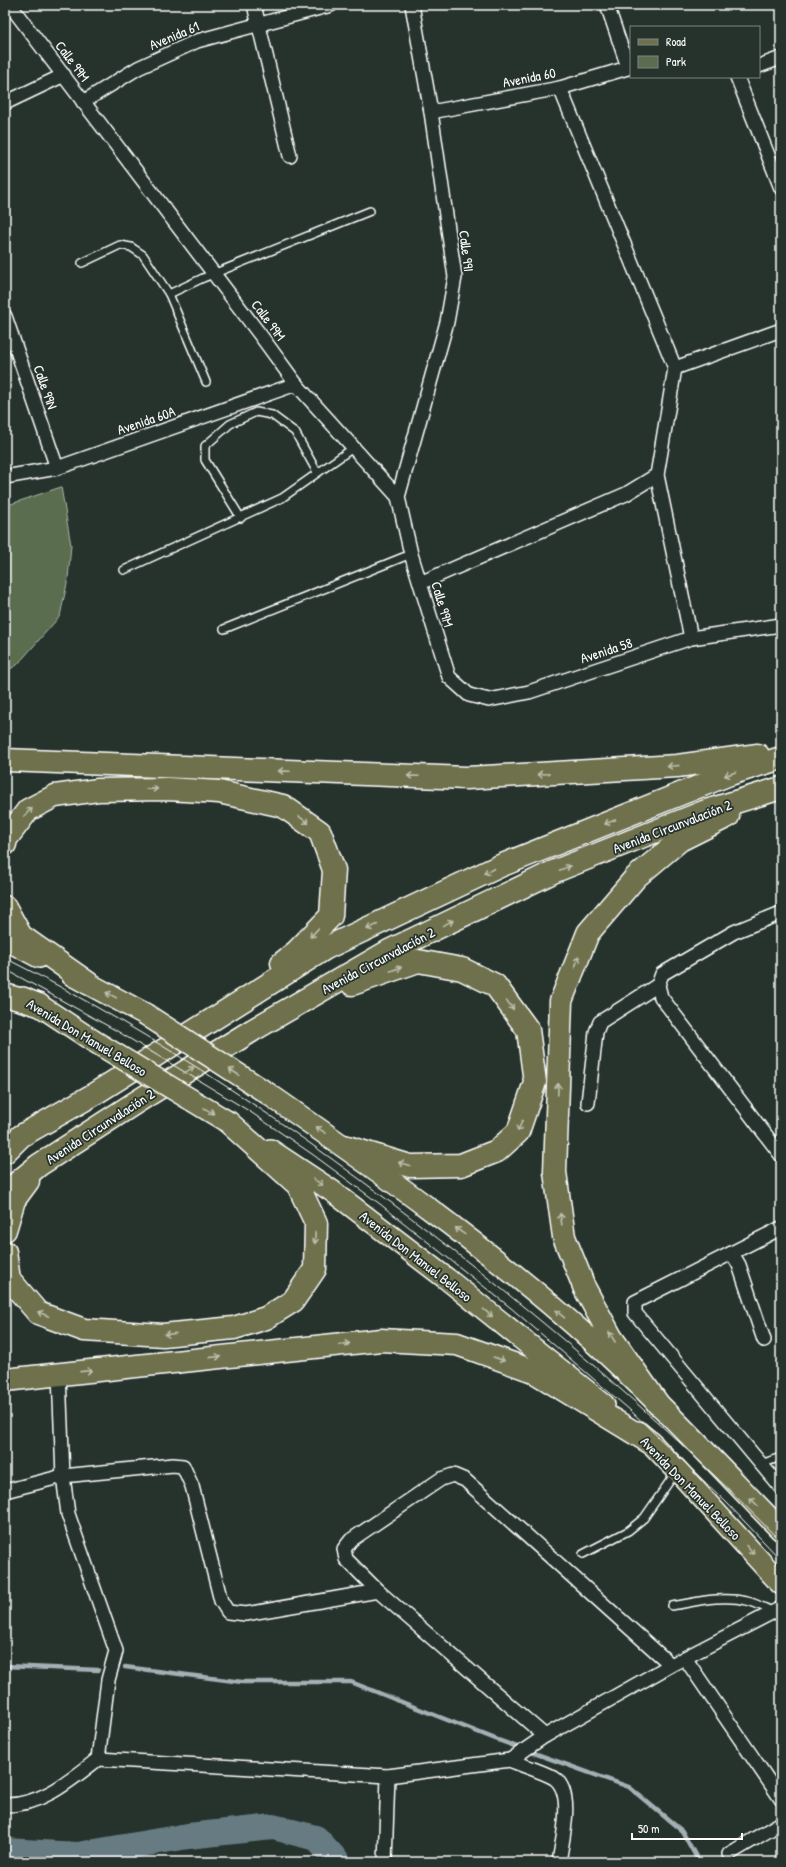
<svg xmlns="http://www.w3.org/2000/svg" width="786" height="1867" viewBox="0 0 786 1867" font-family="'Patrick Hand',sans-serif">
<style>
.green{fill:#5a6d50;stroke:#acb6a8}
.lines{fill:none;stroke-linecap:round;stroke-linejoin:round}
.stream{stroke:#a3b0b4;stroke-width:4.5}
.river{stroke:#667b82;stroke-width:26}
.lane-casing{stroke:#fff;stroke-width:10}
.street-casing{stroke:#fff;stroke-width:16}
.primary-casing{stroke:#fff;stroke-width:24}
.highway-casing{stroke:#fff;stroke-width:25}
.lane{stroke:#26332d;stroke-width:7}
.street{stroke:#26332d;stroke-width:13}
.primary{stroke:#6e714b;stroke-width:21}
.highway{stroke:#6e714b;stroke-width:22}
.tram{stroke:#fff;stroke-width:1}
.primary-bridge-casing{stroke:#fff;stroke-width:24;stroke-linecap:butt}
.primary-bridge{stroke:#6e714b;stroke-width:21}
.oneway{stroke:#bebfae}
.labels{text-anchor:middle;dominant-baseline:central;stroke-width:3.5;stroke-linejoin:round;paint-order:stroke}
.street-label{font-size:14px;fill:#fff;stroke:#26332d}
</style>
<rect width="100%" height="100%" fill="#26332d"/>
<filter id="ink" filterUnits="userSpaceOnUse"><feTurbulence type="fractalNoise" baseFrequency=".025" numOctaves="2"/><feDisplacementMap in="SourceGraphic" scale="8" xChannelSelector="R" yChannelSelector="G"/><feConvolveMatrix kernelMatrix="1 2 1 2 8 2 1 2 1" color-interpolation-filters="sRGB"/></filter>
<g filter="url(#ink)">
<polygon class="green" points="61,487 71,545 68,579 60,616 17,665 5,672 5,506"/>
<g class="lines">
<g class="stream">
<polyline points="5,1666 98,1670"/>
<polyline points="125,1667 242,1682 351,1682 498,1740 629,1787 682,1831 699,1862"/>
</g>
<polyline class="river" points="5,1851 78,1855 188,1836 273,1827 316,1838 338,1862"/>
<g class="lane-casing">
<g id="lane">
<polyline points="82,263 120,245 131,247 143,255 169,294 206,382"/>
<polyline points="169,294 203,278 370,211"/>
<polyline points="241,518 205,460 205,446 230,424 256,412 272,415 295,432 317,472"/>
<polyline points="124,570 282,498 353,448"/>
<polyline points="224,629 411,554"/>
<polyline points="761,1464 781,1457"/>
<polyline points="583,1554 628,1531 644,1518 676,1472"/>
<path d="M672 1606C696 1602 722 1595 747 1601 756 1603 765 1608 774 1612"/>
</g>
</g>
<g class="street-casing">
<g id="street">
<polyline points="10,5 261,336 296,384 398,497 411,554 449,677 469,695 489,700 529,692 691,638 781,625"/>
<polyline points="254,5 290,156"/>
<polyline points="607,5 628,67"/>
<polyline points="759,66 781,58"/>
<polyline points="737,77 781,188"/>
<polyline points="560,88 675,368 657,475 691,638"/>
<polyline points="83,102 138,68 197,41 331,5"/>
<polyline points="5,103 64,75"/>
<polyline points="431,112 560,88 631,67"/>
<polyline points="5,316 57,468"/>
<polyline points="675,368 781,330"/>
<polyline points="5,477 57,468 296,384"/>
<polyline points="398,497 447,322 455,277 431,112 412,5"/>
<polyline points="420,583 626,494 657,475"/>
<polyline points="781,913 734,932 662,974 658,985 661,997 781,1155"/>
<polyline points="588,1103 596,1032 600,1022 658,985"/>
<polyline points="781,1228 635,1302 635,1313 781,1488"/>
<polyline points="732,1253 739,1265 764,1340"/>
<polyline points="59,1374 63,1476 68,1514 116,1651 108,1680 98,1759"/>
<polyline points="5,1491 63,1476 173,1465 183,1466 192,1486 221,1601 228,1612 246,1614 378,1591"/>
<polyline points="685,1658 781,1799"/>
<polyline points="545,1736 378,1591 346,1559 344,1549 351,1540 441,1479 453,1475 465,1480 671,1665"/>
<path d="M510 1760C523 1766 542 1771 554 1778 575 1792 562 1841 559 1862"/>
<path d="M5 1805C41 1806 71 1780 98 1759L388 1776 510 1760 545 1736 671 1665 781 1608"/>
<polyline points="729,1854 781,1823"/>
<polyline points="385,1862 388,1776"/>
</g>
</g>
<g class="primary-casing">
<g id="primary">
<polyline points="5,939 39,957"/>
<polyline points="72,975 145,1014"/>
<polyline points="23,998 39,1005 92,1040"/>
<path d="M267 1093C378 1170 488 1248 589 1338 656 1398 718 1465 781 1530"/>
<polyline points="270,1150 332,1191 447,1279 604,1405"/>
<polyline points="638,1432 651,1443 677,1470 781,1584"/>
</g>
</g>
<g class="highway-casing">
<g id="highway">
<polyline points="5,760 467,778 677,766 758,755"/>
<polyline points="5,844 6,839 28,810 55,796 98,790 167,789 219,792 283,806 320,832 334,870 331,916 297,951 282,963"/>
<polyline points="5,907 21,936 88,983"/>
<polyline points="5,995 39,1005"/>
<polyline points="344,1146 410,1166 461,1165 497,1151 518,1132 535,1082 528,1030 495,985 462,969 418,961 352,984"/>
<polyline points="5,1152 21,1136 91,1096 326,948 500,866 730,774 781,758"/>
<polyline points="5,1193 39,1165 138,1101 253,1030 389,951 553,872 706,811 781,788"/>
<polyline points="5,1230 14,1200 28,1181"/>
<polyline points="5,1252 9,1279 38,1313 84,1330 163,1335 234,1328 266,1318 293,1301 315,1269 316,1223 298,1185 228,1122"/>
<polyline points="5,1380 381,1340 457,1344 533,1371 651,1443"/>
<polyline points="658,1404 611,1337 585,1289 564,1237 555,1172 561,1001 588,933 636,877 680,840 728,816"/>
</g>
</g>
<use href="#lane" class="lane"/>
<use href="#street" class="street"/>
<use href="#primary" class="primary"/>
<use href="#highway" class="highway"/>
<g class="tram">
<path d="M5 958C158 1035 301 1132 436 1237 557 1331 674 1431 781 1542"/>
<polyline points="5,969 117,1031 249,1111 312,1154 380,1204 511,1308 631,1411 727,1503 781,1560"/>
</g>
<g class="primary-bridge-casing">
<g id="primary-bridge">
<polyline points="145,1014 267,1093"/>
<polyline points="92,1040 228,1122"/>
</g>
</g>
<use href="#primary-bridge" class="primary-bridge"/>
</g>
<defs><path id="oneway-shaft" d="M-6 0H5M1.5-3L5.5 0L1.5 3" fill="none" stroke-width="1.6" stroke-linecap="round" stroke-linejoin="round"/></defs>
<g class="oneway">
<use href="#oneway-shaft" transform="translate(673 766) rotate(175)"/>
<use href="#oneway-shaft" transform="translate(284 771) rotate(-178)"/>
<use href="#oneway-shaft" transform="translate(543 774) rotate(177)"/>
<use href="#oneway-shaft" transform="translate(730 774) rotate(161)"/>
<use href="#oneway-shaft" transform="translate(413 776) rotate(-178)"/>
<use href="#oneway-shaft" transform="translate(152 789) rotate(-1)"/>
<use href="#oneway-shaft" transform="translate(28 812) rotate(-45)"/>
<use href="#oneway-shaft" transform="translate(304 820) rotate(35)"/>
<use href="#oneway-shaft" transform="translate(610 822) rotate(158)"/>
<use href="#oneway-shaft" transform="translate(565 868) rotate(-22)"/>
<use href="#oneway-shaft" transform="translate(489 871) rotate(155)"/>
<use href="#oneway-shaft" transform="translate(448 923) rotate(-26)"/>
<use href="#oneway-shaft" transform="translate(372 927) rotate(155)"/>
<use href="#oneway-shaft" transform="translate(314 933) rotate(133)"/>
<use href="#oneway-shaft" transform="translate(577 962) rotate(-69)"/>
<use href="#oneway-shaft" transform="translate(396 969) rotate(-19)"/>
<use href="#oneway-shaft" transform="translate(111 995) rotate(-152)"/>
<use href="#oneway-shaft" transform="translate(510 1005) rotate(54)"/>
<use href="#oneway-shaft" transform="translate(189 1070) rotate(-31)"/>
<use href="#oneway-shaft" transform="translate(234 1072) rotate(-147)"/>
<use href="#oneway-shaft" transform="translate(558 1089) rotate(-88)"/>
<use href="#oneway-shaft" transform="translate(209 1111) rotate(31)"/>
<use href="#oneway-shaft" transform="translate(520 1126) rotate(112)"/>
<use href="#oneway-shaft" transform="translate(321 1130) rotate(-145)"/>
<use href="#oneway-shaft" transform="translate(404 1164) rotate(-165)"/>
<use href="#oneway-shaft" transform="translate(318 1182) rotate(34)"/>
<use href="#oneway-shaft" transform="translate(561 1219) rotate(-98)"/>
<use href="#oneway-shaft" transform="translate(460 1231) rotate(-144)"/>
<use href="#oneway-shaft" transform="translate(315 1238) rotate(91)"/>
<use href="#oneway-shaft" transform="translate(488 1313) rotate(39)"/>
<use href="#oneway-shaft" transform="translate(43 1314) rotate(-157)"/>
<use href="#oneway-shaft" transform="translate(560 1314) rotate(-140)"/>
<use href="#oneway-shaft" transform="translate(170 1334) rotate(174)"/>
<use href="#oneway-shaft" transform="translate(612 1337) rotate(-122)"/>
<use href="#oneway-shaft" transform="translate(344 1344) rotate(-6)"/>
<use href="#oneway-shaft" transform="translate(215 1357) rotate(-6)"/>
<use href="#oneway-shaft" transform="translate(499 1359) rotate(19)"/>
<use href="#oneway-shaft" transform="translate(86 1371) rotate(-6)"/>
<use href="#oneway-shaft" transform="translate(754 1502) rotate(-134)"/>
<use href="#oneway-shaft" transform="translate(750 1550) rotate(48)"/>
</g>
</g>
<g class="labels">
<g class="street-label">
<text transform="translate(174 35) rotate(-23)">Avenida 61</text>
<text transform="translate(73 61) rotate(53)">Calle 99M</text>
<text transform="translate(529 77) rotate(-11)">Avenida 60</text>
<text transform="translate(467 251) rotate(83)">Calle 99I</text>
<text transform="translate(269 320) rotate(53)">Calle 99M</text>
<text transform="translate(46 387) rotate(71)">Calle 99N</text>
<text transform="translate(146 420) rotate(-19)">Avenida 60A</text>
<text transform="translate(443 604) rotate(73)">Calle 99M</text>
<text transform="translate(606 650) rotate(-18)">Avenida 58</text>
<text transform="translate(672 826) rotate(-21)">Avenida Circunvalación 2</text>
<text transform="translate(378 960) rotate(-28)">Avenida Circunvalación 2</text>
<text transform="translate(87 1037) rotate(31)">Avenida Don Manuel Belloso</text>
<text transform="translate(100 1126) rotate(-33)">Avenida Circunvalación 2</text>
<text transform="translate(416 1256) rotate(38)">Avenida Don Manuel Belloso</text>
<text transform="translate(691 1488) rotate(46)">Avenida Don Manuel Belloso</text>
</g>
</g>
<rect width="786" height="1867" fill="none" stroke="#26332d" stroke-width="20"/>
<rect x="10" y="10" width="766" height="1847" fill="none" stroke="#fff" stroke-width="1.5" filter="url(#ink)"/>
<rect x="630" y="26" width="130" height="52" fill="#26332d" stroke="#7d8581"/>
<rect x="638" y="39" width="20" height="6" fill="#6e714b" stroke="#7d8581"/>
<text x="666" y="46" font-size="12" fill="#ffffff">Road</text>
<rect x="638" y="56" width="20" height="12" fill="#5a6d50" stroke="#7d8581"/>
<text x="666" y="66" font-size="12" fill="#ffffff">Park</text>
<path d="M632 1833v6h110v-6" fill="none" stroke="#ffffff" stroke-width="2"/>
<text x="638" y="1833" font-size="12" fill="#ffffff" stroke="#26332d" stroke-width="3" paint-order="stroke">50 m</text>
</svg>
